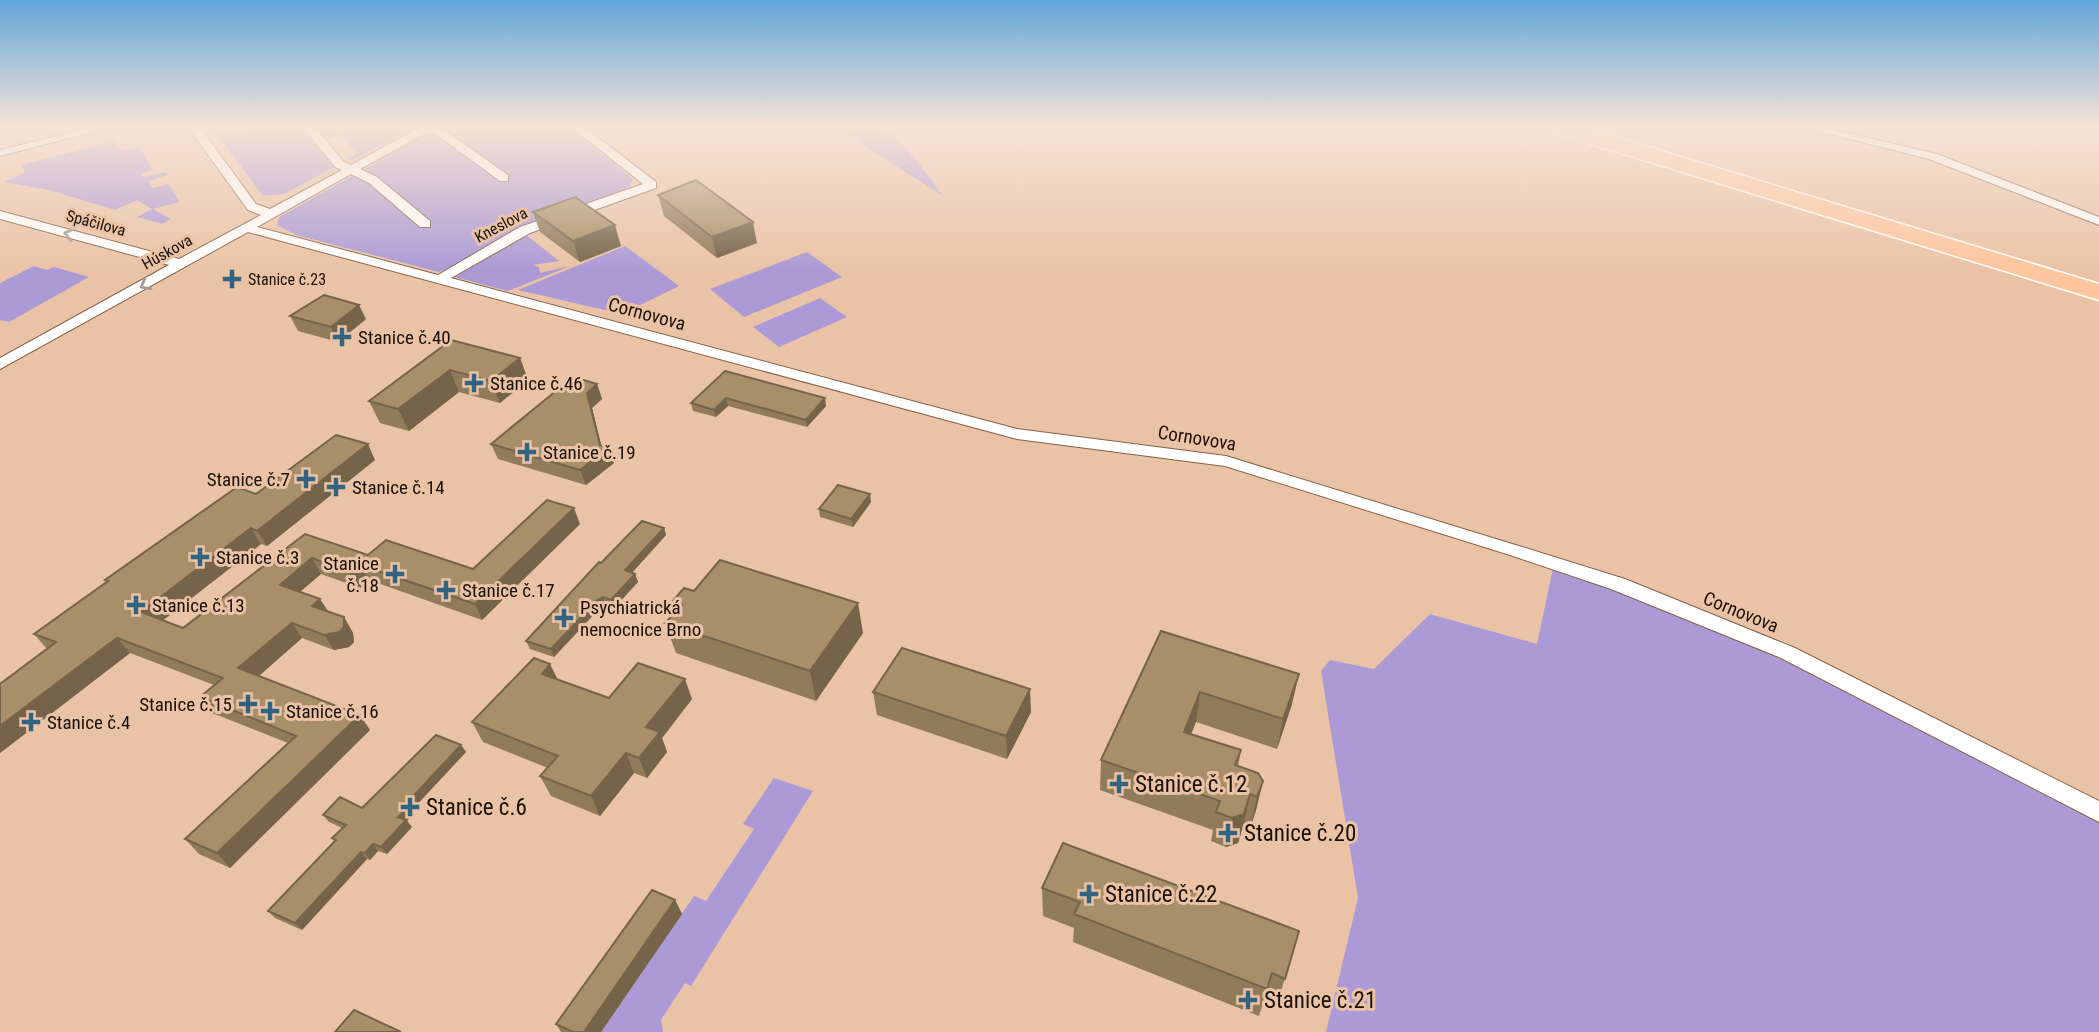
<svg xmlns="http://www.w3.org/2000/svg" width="2099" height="1032" viewBox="0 0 2099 1032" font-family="'Roboto Condensed',sans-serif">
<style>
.green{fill:#ac9ad6}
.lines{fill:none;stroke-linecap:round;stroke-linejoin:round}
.street-casing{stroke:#866348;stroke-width:2}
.highway-casing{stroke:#fff;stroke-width:3}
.street{fill:#fff;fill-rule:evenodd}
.highway{fill:#fdc69e;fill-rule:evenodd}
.wall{fill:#907b5b}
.shaded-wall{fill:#76644a}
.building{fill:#a88f6a;stroke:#76644a;stroke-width:2}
.oneway{stroke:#a49f9b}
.poi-dot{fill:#326381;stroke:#eac3a6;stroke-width:2.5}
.labels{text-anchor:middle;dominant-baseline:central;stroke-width:6;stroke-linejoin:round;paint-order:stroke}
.far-street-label{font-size:16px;fill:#1c0f05;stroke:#eac3a6}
.far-poi-label{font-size:16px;fill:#1c0f05;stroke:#eac3a6;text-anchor:start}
.street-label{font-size:19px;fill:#1c0f05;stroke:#eac3a6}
.poi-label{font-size:19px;fill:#1c0f05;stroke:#eac3a6;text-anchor:start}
.near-poi-label{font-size:23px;fill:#1c0f05;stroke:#eac3a6;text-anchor:start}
</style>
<rect width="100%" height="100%" fill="#eac3a6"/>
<g class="green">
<polygon points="225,126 232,136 265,126 298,126 334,167 284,194 263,196 213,129"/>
<polygon points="321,126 333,126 338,132 361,126 419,126 353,160 346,159 357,154 342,136 325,138 318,132"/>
<polygon points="441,126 568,126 633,179 630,186 620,191 517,227 520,230 462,263 439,272 296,235 277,225 279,217"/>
<path d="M834 126C846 126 861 123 873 126 900 133 927 174 943 196Z"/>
<polygon points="115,141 122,151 139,147 153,170 140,174 144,177 166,172 168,175 148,181 153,188 169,184 180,202 153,209 171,219 162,224 137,217 152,209 137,200 115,210 49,190 4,182 25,172 22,165"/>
<polygon points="525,234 559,261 533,265 539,267 540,273 570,266 508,291 455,277"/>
<polygon points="625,246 679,286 622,314 518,290"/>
<polygon points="807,252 842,277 744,317 710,289"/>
<polygon points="34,266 47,270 54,267 89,277 9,322 0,320 0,283"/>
<polygon points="820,298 847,317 779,347 753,327"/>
<path d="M1553 568C1652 602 1749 642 1842 689 1928 733 2011 780 2099 818V1032H1326L1358 898 1321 671 1330 660 1374 669 1430 614 1537 644Z"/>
<polygon points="774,778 813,791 691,986 685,983 661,1020 663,1032 601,1032 694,896 706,901 754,829 743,824"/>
</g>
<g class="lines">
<g class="street-casing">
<g id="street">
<polygon points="97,126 116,126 0,156 0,150"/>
<polygon points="187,126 199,126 256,204 270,209 342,170 335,167 302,126 314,126 343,161 351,165 422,126 436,126 444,130 508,175 508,181 500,181 436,134 428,132 360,169 377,177 430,221 430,227 420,227 369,183 351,174 257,227 438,275 520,227 643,184 570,126 583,126 656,182 656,188 530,233 451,278 1017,429 1226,456 1522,547 1625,579 1795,648 2099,801 2099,822 1781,658 1611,589 1510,555 1225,466 1017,439 248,232 0,369 0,358 169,265 0,219 0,211 179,259 261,215 248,210"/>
<polygon points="1798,126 1818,126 1937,154 2099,217 2099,225 1929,159"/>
</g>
</g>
<g class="highway-casing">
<polygon id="highway" points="1546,126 1579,126 2099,284 2099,300 1549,131"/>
</g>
<use href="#street" class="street"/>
<use href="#highway" class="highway"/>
</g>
<g class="wall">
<polygon points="658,195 757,243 717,258 664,216"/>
<polygon points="533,212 621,246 580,262 540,232"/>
<polygon points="290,316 366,319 338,342 298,331"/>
<polygon points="451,340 520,358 528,380 500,403 459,392 409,431 380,423 369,401"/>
<polygon points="725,371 826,406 807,427 728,406 716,417 693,411 691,403"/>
<polygon points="597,384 602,399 592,408 601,446 608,448 614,463 586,485 498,459 491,444"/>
<polygon points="375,460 267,546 261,544 162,621 183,628 305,534 368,555 473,569 580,524 482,620 369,580 360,588 321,574 300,592 328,611 344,617 353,633 354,642 349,647 334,650 302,638 258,676 370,730 230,868 199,854 185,839 288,743 212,713 200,697 214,685 130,653 0,753 0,684 47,649 34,634 106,582 105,580 256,494"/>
<polygon points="871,502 853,527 820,517 819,509"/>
<polygon points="664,528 666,535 632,573 635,574 638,582 614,608 606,605 599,609 554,657 530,649 526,641 601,563"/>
<polygon points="694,591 863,633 816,701 676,653 665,623 676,612 672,602"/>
<polygon points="1161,631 1292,704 1277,749 1196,722 1191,734 1241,750 1238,766 1263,781 1256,810 1251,826 1244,823 1238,843 1226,847 1211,841 1213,830 1100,790 1101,760"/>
<polygon points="557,680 609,698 692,699 662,738 667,752 647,778 634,773 600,816 551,796 540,776 548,768 483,742 472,722"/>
<polygon points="873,692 1031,712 1007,759 877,715"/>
<polygon points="461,745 466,752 410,812 412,815 407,821 412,827 387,854 378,851 370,860 367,859 302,930 275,918 268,911 334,841 332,838 342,828 329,822 323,815 362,808"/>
<polygon points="1042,888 1299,931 1277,1005 1264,1000 1259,1016 1073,942 1074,928 1043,916"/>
<polygon points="675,900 682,914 601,1032 561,1032 556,1024"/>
</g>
<g class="shaded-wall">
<polygon points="753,222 757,243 717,258 712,237"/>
<polygon points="615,225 621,246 580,262 573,241"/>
<polygon points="359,305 366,319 338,342 331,327"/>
<polygon points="520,358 528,380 500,403 491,381"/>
<polygon points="450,370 459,392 409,431 398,409"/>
<polygon points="597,384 602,399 592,408 603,452 608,448 614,463 586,485 580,470 587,393"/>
<polygon points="726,398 728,406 716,417 714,410"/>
<polygon points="825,398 826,406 807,427 806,420"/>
<polygon points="368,444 375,460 267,546 257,531"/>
<polygon points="870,494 871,502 853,527 851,519"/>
<polygon points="574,508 580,524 482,620 475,604"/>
<polygon points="251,528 261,544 153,628 141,612"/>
<polygon points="664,528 666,535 627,578 625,570"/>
<polygon points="312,558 321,574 290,600 280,585"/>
<polygon points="360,565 369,580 360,588 351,573"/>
<polygon points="635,574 638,582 614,608 611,600"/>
<polygon points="603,597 606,605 599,609 554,657 551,649 596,601"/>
<polygon points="320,599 330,614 312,606"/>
<polygon points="858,603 863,633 816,701 810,671"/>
<polygon points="344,617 353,633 354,642 349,647 334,650 324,635"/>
<polygon points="292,623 302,638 250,684 238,668"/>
<polygon points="117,638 130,653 0,753 0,726"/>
<polygon points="550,664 560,684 542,674"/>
<polygon points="1299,674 1292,704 1277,749 1283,719"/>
<polygon points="685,679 692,699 662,738 667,752 647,778 639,758 646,727"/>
<polygon points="1030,689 1031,712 1007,759 1006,736"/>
<polygon points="1200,692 1196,722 1180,761 1184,732"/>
<polygon points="360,715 370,730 230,868 217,853"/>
<polygon points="461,745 466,752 410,812 412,815 407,821 412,827 387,854 381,847 404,806"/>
<polygon points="626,753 634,773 600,816 591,796"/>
<polygon points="1263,781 1256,810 1251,826 1257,797"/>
<polygon points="1250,794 1244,823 1238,843 1226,847 1232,818"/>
<polygon points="373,844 378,851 370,860 365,853"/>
<polygon points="361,852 367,859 302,930 295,923"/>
<polygon points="675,900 682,914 601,1032 584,1032"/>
</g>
<g class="building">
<polygon points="696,180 753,222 712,237 658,195"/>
<polygon points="575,197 615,225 573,241 533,212"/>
<polygon points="324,295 359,305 331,327 290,316"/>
<polygon points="451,340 520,358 491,381 450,370 398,409 369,401"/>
<polygon points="725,371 825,398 806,420 726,398 714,410 691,403"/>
<polygon points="573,377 597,384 587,393 600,445 608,448 580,470 491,444"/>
<polygon points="336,435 368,444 257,531 251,528 141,612 183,628 305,534 368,555 386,540 473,569 547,500 574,508 475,604 360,565 351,573 312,558 280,585 320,599 312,606 344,617 344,627 339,632 324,635 292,623 238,668 360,715 217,853 185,839 296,736 200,697 223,678 117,638 0,726 0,684 56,642 34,634 108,581 105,580 237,487 256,494"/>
<polygon points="838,485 870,494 851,519 819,509"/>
<polygon points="642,521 664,528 625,570 635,574 611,600 603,597 596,601 551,649 526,641 599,562 601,563"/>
<polygon points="720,560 858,603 810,671 665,623 682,605 672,602 684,588 694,591"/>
<polygon points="1161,631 1299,674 1283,719 1200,692 1184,732 1241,750 1235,765 1258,773 1263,781 1257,797 1250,794 1244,814 1232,818 1216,812 1220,801 1101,760"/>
<polygon points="902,648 1030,689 1006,736 873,692"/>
<polygon points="534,658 550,664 542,674 609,698 638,663 685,679 646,727 660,732 639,758 626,753 591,796 540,776 558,756 472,722"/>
<polygon points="436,735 461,745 404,806 407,808 398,817 406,820 381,847 373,844 365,853 361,852 295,923 268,911 336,840 332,838 346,825 323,815 340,797 362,808"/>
<polygon points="1063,843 1299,931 1285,979 1272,973 1267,989 1074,914 1080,902 1042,888"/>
<polygon points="652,890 675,900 584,1032 573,1032 556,1024"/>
<polygon points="354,1010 401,1032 335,1032"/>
</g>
<defs><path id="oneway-chevron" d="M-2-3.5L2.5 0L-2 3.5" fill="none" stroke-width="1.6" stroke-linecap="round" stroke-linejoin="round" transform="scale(1.75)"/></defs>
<g class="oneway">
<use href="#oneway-chevron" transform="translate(69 234) rotate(-165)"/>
<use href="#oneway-chevron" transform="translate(145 285) rotate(151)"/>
</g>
<linearGradient id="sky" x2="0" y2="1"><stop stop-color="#62a6da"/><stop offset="0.47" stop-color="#f6e4d7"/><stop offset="1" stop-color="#f6e4d7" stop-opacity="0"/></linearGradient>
<rect width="2099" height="270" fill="url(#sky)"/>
<g class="poi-dot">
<path d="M228.5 268.5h7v7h7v7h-7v7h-7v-7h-7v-7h7z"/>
<path d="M338.5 326.5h7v7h7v7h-7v7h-7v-7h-7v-7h7z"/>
<path d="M470.5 372.5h7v7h7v7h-7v7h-7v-7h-7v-7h7z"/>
<path d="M523.5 441.5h7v7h7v7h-7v7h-7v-7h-7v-7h7z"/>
<path d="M302.5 468.5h7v7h7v7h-7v7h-7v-7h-7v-7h7z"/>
<path d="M332.5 476.5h7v7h7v7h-7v7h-7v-7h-7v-7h7z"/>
<path d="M196.5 546.5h7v7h7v7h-7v7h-7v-7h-7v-7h7z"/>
<path d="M391.5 563.5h7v7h7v7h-7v7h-7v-7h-7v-7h7z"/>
<path d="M442.5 579.5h7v7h7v7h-7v7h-7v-7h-7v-7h7z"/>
<path d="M132.5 594.5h7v7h7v7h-7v7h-7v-7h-7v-7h7z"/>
<path d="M560.5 607.5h7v7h7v7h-7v7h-7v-7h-7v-7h7z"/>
<path d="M244.5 693.5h7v7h7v7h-7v7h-7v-7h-7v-7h7z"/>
<path d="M266.5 700.5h7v7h7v7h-7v7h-7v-7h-7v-7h7z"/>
<path d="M27.5 711.5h7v7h7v7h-7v7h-7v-7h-7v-7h7z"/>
<path d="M1115.5 773.5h7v7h7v7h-7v7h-7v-7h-7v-7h7z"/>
<path d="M406.5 796.5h7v7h7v7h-7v7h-7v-7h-7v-7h7z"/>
<path d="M1224.5 822.5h7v7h7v7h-7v7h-7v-7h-7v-7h7z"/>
<path d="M1085.5 883.5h7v7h7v7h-7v7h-7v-7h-7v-7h7z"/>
<path d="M1244.5 989.5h7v7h7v7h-7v7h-7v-7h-7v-7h7z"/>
</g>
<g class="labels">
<g class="far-street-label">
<text transform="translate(96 223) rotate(15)">Spáčilova</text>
<text transform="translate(501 225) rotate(-28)">Kneslova</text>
<text transform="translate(167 252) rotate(-29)">Húskova</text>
</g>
<g class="far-poi-label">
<text x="248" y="279">Stanice č.23</text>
</g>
<g class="street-label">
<text transform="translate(647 314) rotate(15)">Cornovova</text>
<text transform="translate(1197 438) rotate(9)">Cornovova</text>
<text transform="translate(1741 612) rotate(22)">Cornovova</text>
</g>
<g class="poi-label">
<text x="358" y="337">Stanice č.40</text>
<text x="490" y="383">Stanice č.46</text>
<text x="543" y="452">Stanice č.19</text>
<text x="290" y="479" text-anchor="end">Stanice č.7</text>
<text x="352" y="487">Stanice č.14</text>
<text x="216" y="557">Stanice č.3</text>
<text x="379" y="563" text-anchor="end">Stanice<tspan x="379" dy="22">č.18</tspan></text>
<text x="462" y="590">Stanice č.17</text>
<text x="152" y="605">Stanice č.13</text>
<text x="580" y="607">Psychiatrická<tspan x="580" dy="22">nemocnice Brno</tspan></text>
<text x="232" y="704" text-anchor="end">Stanice č.15</text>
<text x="286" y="711">Stanice č.16</text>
<text x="47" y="722">Stanice č.4</text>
</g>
<g class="near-poi-label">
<text x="1135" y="784">Stanice č.12</text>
<text x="426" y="807">Stanice č.6</text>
<text x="1244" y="833">Stanice č.20</text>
<text x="1105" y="894">Stanice č.22</text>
<text x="1264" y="1000">Stanice č.21</text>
</g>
</g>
</svg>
